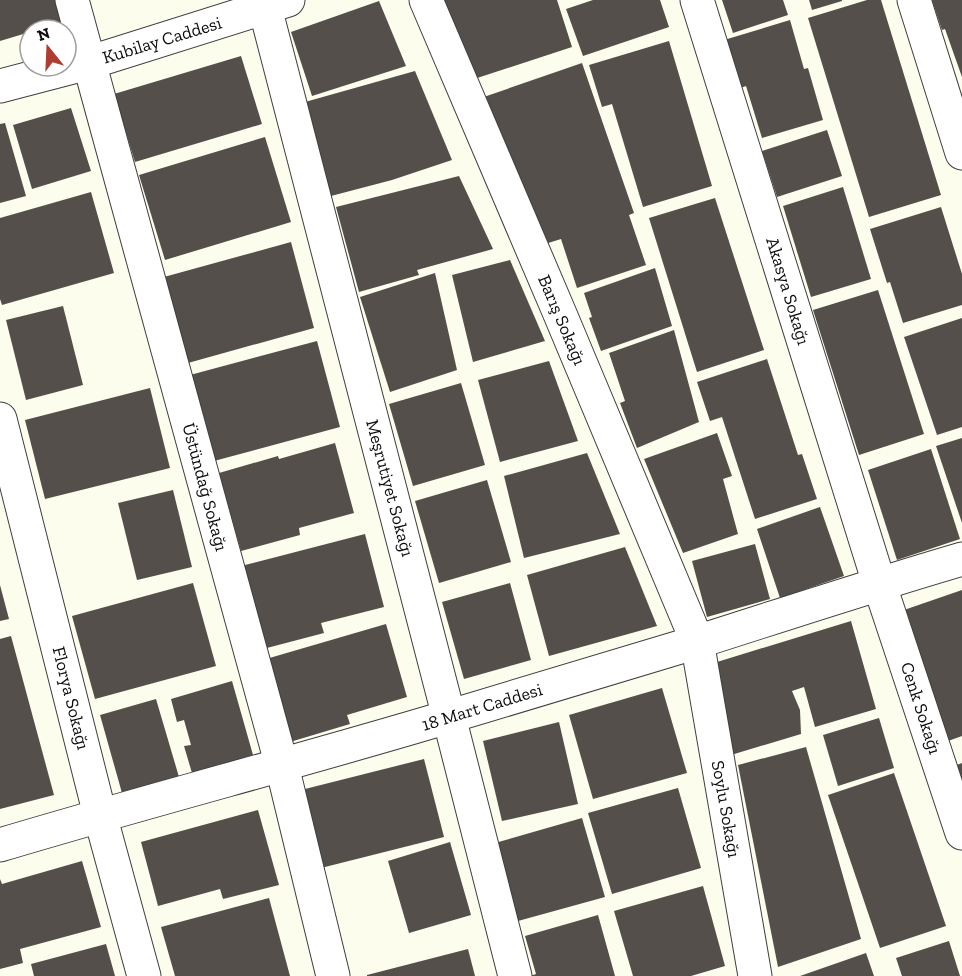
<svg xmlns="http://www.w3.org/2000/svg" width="962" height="976" viewBox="0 0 962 976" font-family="'Zilla Slab',serif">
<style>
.building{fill:#544f4a}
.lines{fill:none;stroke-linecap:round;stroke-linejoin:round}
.minor-casing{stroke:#3f3f3f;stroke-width:35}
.minor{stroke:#fff;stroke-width:33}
.labels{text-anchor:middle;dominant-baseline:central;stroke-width:6;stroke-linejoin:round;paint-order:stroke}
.street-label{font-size:18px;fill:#0c0c0c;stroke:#fff}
</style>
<rect width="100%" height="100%" fill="#fdfded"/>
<g class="building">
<polygon points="0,0 58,0 64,22 36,30 30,30 30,32 0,41"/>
<polygon points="439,0 557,0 572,47 465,82"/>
<polygon points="593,0 660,0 669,27 583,56 566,9"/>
<polygon points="722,0 783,0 788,15 733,33"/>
<polygon points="809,0 842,0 842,1 812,10"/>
<polygon points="867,0 881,0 941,195 869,217 808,18"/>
<polygon points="932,0 962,0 962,77 945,29 942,30"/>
<polygon points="379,1 406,66 312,96 291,32"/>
<polygon points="790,20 804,69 808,68 823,120 762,138 746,86 738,89 724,40"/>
<polygon points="669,41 712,186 643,207 612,104 602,107 589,65"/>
<polygon points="241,56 262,124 135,162 114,94"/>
<polygon points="582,63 634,213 629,215 646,265 577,288 561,239 545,244 478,99"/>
<polygon points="415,71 452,160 392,180 331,196 305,102"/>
<polygon points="71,108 91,171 32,189 13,125"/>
<polygon points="5,123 26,196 0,203 0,124"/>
<polygon points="827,130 842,176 777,197 762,151"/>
<polygon points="265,137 291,222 165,260 139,175"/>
<polygon points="459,176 493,249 417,270 419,275 359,292 336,207"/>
<polygon points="843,187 871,279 811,297 783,206"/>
<polygon points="91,192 114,273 2,305 0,299 0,218"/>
<polygon points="715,198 764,350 697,372 649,218"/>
<polygon points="941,207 962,274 962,305 903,323 890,282 887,283 870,229"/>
<polygon points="291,242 314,328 188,363 164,277"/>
<polygon points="510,260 545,341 473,362 452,275"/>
<polygon points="655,268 672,326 601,351 589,318 592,317 584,293"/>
<polygon points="435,273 457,370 390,392 360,297"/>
<polygon points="878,290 924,434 859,455 813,310"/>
<polygon points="63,306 83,385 26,400 6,320"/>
<polygon points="962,318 962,427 937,435 904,337"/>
<polygon points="674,330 699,422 637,448 620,403 625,401 609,353"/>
<polygon points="317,341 340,427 214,461 190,375"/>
<polygon points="767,359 798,455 802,454 817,499 755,519 722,417 710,421 697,382"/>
<polygon points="549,361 578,441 500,462 478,380"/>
<polygon points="461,383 485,465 413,486 389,404"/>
<polygon points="150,388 170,468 45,499 25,420"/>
<polygon points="717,433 732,476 723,479 738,534 683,553 644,459"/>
<polygon points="962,438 962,523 936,446"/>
<polygon points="335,443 354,513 299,528 300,535 241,551 219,473 278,456 279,459"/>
<polygon points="931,449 960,539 897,560 868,470"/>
<polygon points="587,453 620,534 524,558 504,476"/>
<polygon points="487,480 511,562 439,583 415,501"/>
<polygon points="173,490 192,567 137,580 118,503"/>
<polygon points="820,507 844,576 780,598 757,529"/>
<polygon points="365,534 384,607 321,623 324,633 263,649 241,566"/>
<polygon points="755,544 770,599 707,617 692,561"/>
<polygon points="625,547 657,626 549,656 527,575"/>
<polygon points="193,583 216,666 95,699 72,616"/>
<polygon points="510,583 531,660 464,679 442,602"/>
<polygon points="0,585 9,619 0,621"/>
<polygon points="962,590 962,736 948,741 904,610"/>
<polygon points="851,621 876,709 815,727 804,687 792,691 800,710 801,734 731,755 717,662"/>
<polygon points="386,624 407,697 347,715 350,724 290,742 266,659"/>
<polygon points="11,636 54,795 0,809 0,639"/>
<polygon points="232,681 253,755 192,773 184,746 191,745 184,720 177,722 171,699"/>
<polygon points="662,688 687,773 593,799 569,715"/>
<polygon points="156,699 179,777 122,793 100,715"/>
<polygon points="879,718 894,768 838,786 823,735"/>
<polygon points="559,722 578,804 502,821 483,741"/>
<polygon points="806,747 861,939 778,967 738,765"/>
<polygon points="424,759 444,837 317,869 297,791"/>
<polygon points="962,763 962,788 954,766"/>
<polygon points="894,773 946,926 880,948 828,795"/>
<polygon points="678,788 701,868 612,894 588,813"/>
<polygon points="258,810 279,885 223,899 220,889 158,906 141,842"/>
<polygon points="582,818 605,897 518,921 495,843"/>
<polygon points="450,842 471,915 409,933 388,861"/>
<polygon points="82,861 101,927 20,949 23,963 0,969 0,879 2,884"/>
<polygon points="703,886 725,966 691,976 633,976 614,911"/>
<polygon points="269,898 290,976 175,976 161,927"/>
<polygon points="598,915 615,976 530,976 536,974 525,936"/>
<polygon points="949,941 960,976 902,976 896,958"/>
<polygon points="106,944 115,976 34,976 31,964"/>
<polygon points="468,949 475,976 367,976 367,975"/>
<polygon points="866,953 874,976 800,976"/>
</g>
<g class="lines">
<g class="minor-casing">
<g id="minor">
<polyline points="72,0 282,766 333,976"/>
<polyline points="263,0 449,717 515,976"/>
<polyline points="426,0 560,314 697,641 755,976"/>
<polyline points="697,0 879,583 962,833"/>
<polyline points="914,0 962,153"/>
<polyline points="0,86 88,63 288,0"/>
<polyline points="0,419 100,815 144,976"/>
<path d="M0 845C150 800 301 761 451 716 533 692 615 667 697 642 785 614 873 585 962 559"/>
</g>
</g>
<use href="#minor" class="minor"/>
</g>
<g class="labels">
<g class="street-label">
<text transform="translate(162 40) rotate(-17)">Kubilay Caddesi</text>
<text transform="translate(788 291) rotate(73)">Akasya Sokağı</text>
<text transform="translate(562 320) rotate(67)">Barış Sokağı</text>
<text transform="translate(205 487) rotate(75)">Üstündağ Sokağı</text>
<text transform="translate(390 488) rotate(75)">Meşrutiyet Sokağı</text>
<text transform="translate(71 698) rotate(76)">Florya Sokağı</text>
<text transform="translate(482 707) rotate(-17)">18 Mart Caddesi</text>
<text transform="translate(921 708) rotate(72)">Cenk Sokağı</text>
<text transform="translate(726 809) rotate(80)">Soylu Sokağı</text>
</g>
</g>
<g transform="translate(48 48) rotate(342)"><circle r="28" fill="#ffffff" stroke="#9e9e9e" stroke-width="1.5"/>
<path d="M0-4.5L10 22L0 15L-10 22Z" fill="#b03d31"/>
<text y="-9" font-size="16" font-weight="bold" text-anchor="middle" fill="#0c0c0c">N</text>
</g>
</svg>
